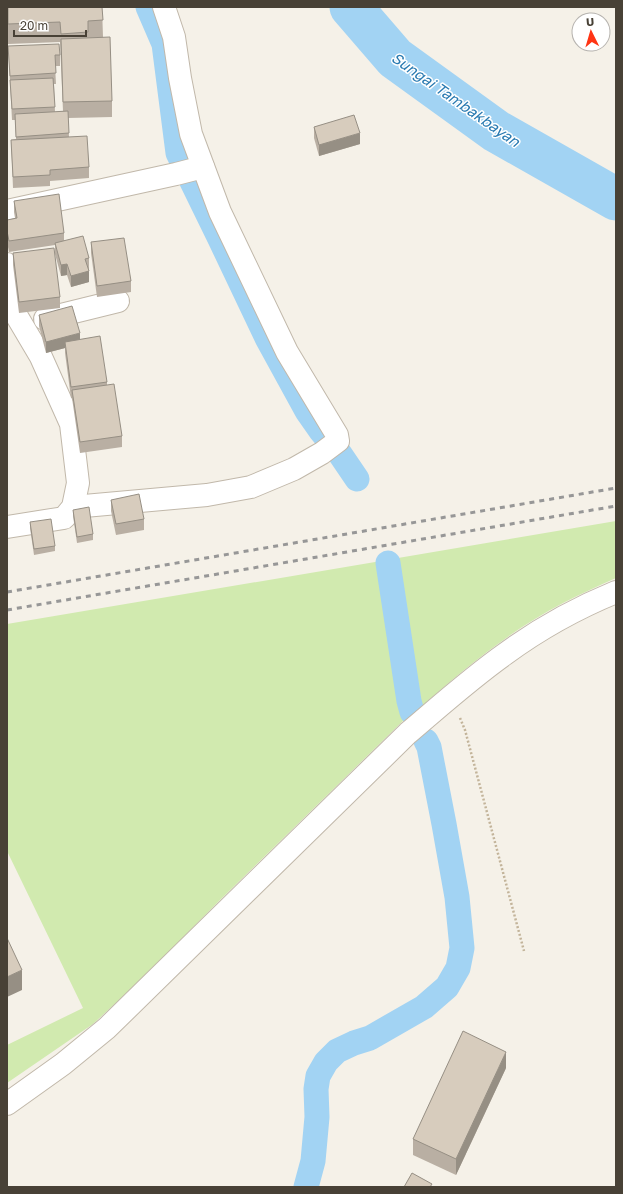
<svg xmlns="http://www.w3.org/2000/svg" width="623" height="1194" viewBox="0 0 623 1194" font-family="'Golos Text',sans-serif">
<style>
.green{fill:#d1eaaf}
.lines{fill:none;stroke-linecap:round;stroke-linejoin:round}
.canal{stroke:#a2d3f3;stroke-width:25}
.river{stroke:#a2d3f3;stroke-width:43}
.street-casing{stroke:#c1b8aa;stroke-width:24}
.path{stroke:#c3b49a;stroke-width:2.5;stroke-dasharray:2 2;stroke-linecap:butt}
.street{stroke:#fff;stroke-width:22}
.rail{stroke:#979797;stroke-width:3;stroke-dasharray:5 5;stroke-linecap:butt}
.wall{fill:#b9afa3}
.shaded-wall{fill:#968f84}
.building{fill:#d7ccbd;stroke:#968f84}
.labels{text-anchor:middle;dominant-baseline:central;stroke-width:3;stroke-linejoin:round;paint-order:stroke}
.water-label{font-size:15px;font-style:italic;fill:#297ab1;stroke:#fff}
</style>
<rect width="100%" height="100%" fill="#f5f1e8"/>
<g class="green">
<path d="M616 521V578C598 586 580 594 563 603 511 630 466 667 422 706L398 558Z"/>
<polygon points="381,561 407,717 221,899 146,975 93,1024 7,1083 7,1045 83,1008 7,851 7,624"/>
</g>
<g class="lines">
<g class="canal">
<polyline points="148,7 164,44 178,153 220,239 267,338 307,411 321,431 340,454 357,479"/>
<polyline points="388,563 409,701 412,712"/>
<polyline points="306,1187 313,1161 317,1117 316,1089 318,1076 326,1062 337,1051 354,1043 370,1038 424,1007 447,987 458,968 462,948 457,897 444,824 429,747 426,741"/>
</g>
<polyline class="river" points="351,7 395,58 496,131 616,199"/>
<g class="street-casing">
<g id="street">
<polyline points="7,211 176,174 203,167"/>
<polyline points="7,264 12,308 41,357 71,424 78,483 73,507 64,518 7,527"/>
<polyline points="45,319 118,301"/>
<polyline points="73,507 207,495 251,487 294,469 322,453 338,441 337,435 287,352 220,212 191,134 180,78 174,37 164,7"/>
<path d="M7 1104 63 1064 107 1028 408 733C440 706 471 678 505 654 539 629 577 608 616 592"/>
</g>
</g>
<polyline class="path" points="460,718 465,730 524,951"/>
<use href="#street" class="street"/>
<g class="rail">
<polyline points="7,592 616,488"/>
<polyline points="7,610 616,506"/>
</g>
</g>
<g class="wall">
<polygon points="7,7 102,7 103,37 112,101 112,117 68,118 69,137 89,167 89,178 50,181 50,186 13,188 11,140 16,139 15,120 12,120 8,46 60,55 60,66 55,66 56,84 54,84 55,112 63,111 60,42 8,44 8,19 7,19"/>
<polygon points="314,127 360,144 319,156 314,138"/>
<polygon points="14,201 64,233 64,240 89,258 89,282 71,287 67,275 61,276 55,254 55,245 9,252 7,242 7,220 15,218 14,212"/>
<polygon points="91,242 131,281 131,292 97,297 91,253"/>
<polygon points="13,253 60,297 60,308 19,313 13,265"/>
<polygon points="39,315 80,339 107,382 107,385 122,436 122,447 80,453 72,398 71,398 65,353 65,348 46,353 39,326"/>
<polygon points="111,500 144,519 144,530 116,535 111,511"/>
<polygon points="73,510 93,534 93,540 77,543 73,516"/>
<polygon points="30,522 55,546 55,551 34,555 30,528"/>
<polygon points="506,1068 456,1175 413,1155 413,1139"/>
</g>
<g class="shaded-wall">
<polygon points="360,133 360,144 319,156 319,145"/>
<polygon points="67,264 67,275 61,276 61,265"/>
<polygon points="89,271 89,282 71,287 71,276"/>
<polygon points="80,333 80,344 65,342 65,348 46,353 46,342"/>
<polygon points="22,970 22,990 7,997 7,977"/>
<polygon points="506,1052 506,1068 456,1175 456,1159"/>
</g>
<g class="building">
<polygon points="8,7 102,7 103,20 88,21 88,32 61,34 60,22 8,24"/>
<polygon points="110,37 112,101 63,102 61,39"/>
<polygon points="59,44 60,55 55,55 56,73 10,76 8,46"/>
<polygon points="53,78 55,107 12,109 10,80"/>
<polygon points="68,111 69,133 16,137 15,114"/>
<polygon points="354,115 360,133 319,145 314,127"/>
<polygon points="87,136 89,167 50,170 50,175 13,177 11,140"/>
<polygon points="59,194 64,233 9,241 7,231 7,220 17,218 14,201"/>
<polygon points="83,236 89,258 85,259 89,271 71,276 67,264 61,265 55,243"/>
<polygon points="124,238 131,281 97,286 91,242"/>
<polygon points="54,248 60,297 19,302 13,253"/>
<polygon points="72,306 80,333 46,342 39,315"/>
<polygon points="100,336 107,382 71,387 65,342"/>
<polygon points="114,384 122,436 80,442 72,390"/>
<polygon points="139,494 144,519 116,524 111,500"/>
<polygon points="89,507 93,534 77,537 73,510"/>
<polygon points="51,519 55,546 34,549 30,522"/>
<polygon points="7,938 22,970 7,977"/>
<polygon points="463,1031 506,1052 456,1159 413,1139"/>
<polygon points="412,1173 432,1184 430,1187 404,1187"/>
</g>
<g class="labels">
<g class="water-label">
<text transform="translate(456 99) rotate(35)">Sungai Tambakbayan</text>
</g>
</g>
<rect width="623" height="1194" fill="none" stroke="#484136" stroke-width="16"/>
<g transform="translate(591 32) rotate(355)"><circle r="19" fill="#ffffff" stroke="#b6b3af"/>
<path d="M0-3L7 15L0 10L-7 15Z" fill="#ff3414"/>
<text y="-6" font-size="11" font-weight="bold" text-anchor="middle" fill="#484136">U</text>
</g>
<path d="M14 30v6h72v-6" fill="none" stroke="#484136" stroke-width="2"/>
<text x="20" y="30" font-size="12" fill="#484136" stroke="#ffffff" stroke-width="3" paint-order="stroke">20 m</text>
</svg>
